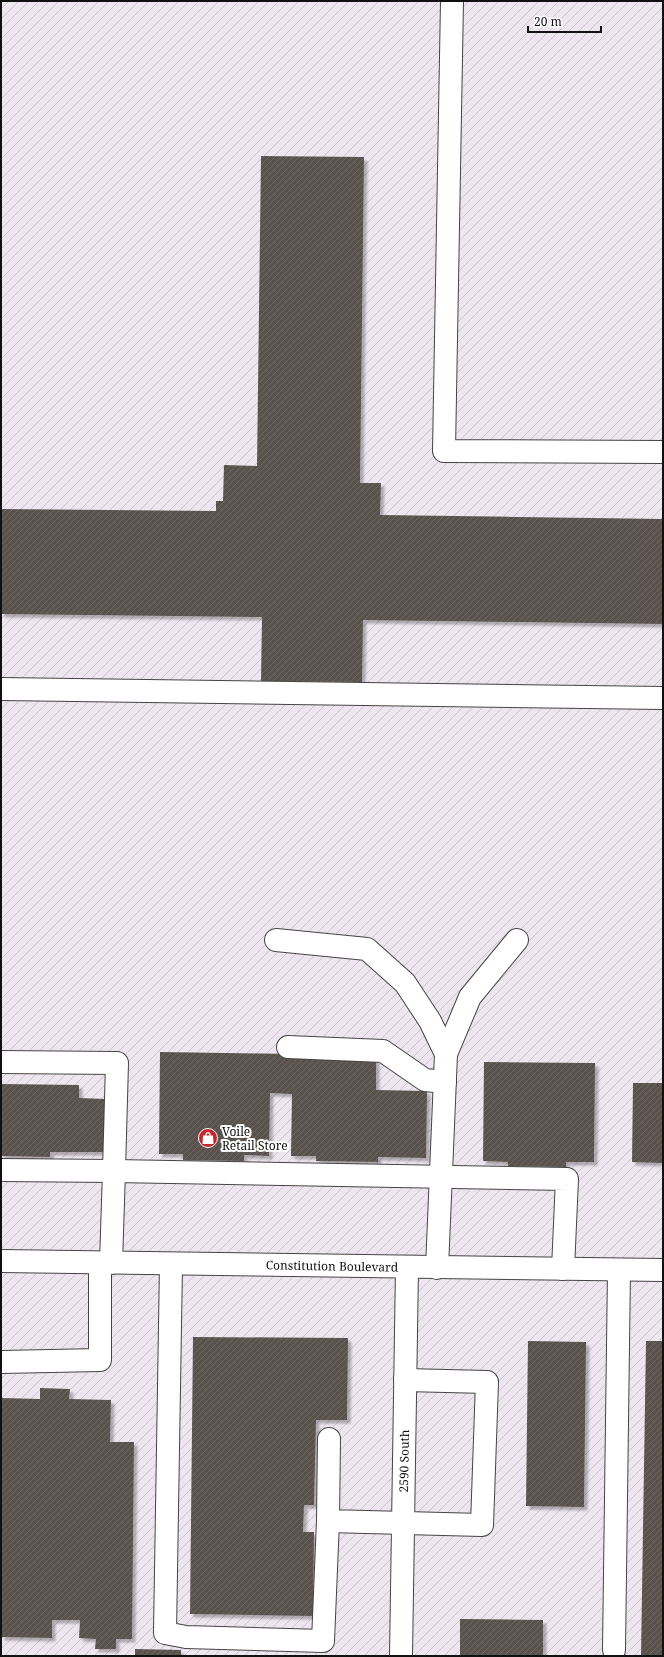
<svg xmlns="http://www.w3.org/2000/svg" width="664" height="1657" viewBox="0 0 664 1657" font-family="'Noto Serif',serif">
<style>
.industrial{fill:url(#industrial-furrows)}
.building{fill:url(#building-hatch);filter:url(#shadow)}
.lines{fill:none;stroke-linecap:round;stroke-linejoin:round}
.minor-casing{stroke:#444;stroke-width:24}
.minor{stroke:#fff;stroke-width:22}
.labels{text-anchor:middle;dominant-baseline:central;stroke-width:4;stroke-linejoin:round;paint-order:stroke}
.poi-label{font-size:12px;fill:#111;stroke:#fff;text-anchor:start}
.street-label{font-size:12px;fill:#111;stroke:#fff}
</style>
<defs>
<pattern id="industrial-furrows" width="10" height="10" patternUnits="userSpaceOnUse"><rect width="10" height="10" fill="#eee6ef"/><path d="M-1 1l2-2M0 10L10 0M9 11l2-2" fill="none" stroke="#cbc4cc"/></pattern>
<pattern id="building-hatch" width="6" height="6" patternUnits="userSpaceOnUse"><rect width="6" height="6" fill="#5a524d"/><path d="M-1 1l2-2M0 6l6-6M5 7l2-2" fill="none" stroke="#6d6662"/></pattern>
<filter id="shadow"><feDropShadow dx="3.5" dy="3.5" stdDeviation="1" flood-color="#0004"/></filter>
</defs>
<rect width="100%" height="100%" fill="#fffdf5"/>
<rect class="industrial" x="1" y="1" width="662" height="1655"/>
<g class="building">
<polygon points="261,156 364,157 360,483 381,483 380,515 663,519 663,624 363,620 362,682 261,681 262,617 1,614 1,509 216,511 216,501 223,501 224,465 257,466"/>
<polygon points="160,1052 293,1054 376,1059 376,1090 427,1091 426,1158 378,1157 378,1162 316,1161 316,1156 291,1156 292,1094 270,1093 269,1156 244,1155 244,1161 183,1160 183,1154 159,1154"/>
<polygon points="484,1062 595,1063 594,1162 566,1162 566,1167 508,1166 508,1162 483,1161"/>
<polygon points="633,1083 663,1083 663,1163 632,1162"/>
<polygon points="1,1084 79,1085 79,1098 105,1099 104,1152 50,1152 50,1157 1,1156"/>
<polygon points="193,1337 348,1338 347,1420 316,1420 314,1505 304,1505 303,1532 314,1532 313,1616 190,1614"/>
<polygon points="528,1341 586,1342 584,1507 526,1506"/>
<polygon points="646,1341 663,1341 663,1656 641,1656"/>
<polygon points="40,1388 70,1389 69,1399 111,1400 110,1442 134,1442 132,1639 116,1639 116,1649 95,1649 96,1639 79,1638 80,1620 52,1620 52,1638 1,1637 1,1398 40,1399"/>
<polygon points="460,1619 543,1620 543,1656 460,1656"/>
<polygon points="135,1649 181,1650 181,1656 135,1656"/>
</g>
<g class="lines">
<g class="minor-casing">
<g id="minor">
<polyline points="452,1 444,451 663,452"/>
<polyline points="1,689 663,698"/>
<polyline points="276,940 367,949 405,983 430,1021 446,1054 437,1268"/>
<polyline points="288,1047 383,1051 425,1080 445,1082"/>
<polyline points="446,1054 470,997 517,940"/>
<polyline points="1,1062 117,1063 114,1171 1,1170"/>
<polyline points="1,1261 663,1270"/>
<polyline points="111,1263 114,1171 567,1179 563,1269"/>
<polyline points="171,1264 165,1633 186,1637 323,1641 328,1521"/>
<polyline points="1,1362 100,1360 100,1263"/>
<polyline points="329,1439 328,1521 482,1525 487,1382 405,1380"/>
<polyline points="614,1650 619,1270"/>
<polyline points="401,1656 407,1267"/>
</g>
</g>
<use href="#minor" class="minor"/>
</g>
<defs>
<g id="shop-disc" transform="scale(1)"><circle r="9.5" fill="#c4262e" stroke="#fff"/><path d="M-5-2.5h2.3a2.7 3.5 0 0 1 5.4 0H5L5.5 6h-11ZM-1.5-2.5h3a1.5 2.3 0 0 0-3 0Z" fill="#fff"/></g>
</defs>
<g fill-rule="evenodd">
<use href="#shop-disc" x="208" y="1138"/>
</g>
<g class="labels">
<g class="poi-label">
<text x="222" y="1131">Voile<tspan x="222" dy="14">Retail Store</tspan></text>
</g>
<g class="street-label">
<text transform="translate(332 1266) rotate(1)">Constitution Boulevard</text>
<text transform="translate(404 1461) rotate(-89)">2590 South</text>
</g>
</g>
<rect width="664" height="1657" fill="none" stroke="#111111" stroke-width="4"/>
<path d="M528 26v6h73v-6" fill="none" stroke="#111111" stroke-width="2"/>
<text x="534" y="26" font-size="12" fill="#111111" stroke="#ffffff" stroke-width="3" paint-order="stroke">20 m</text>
</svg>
